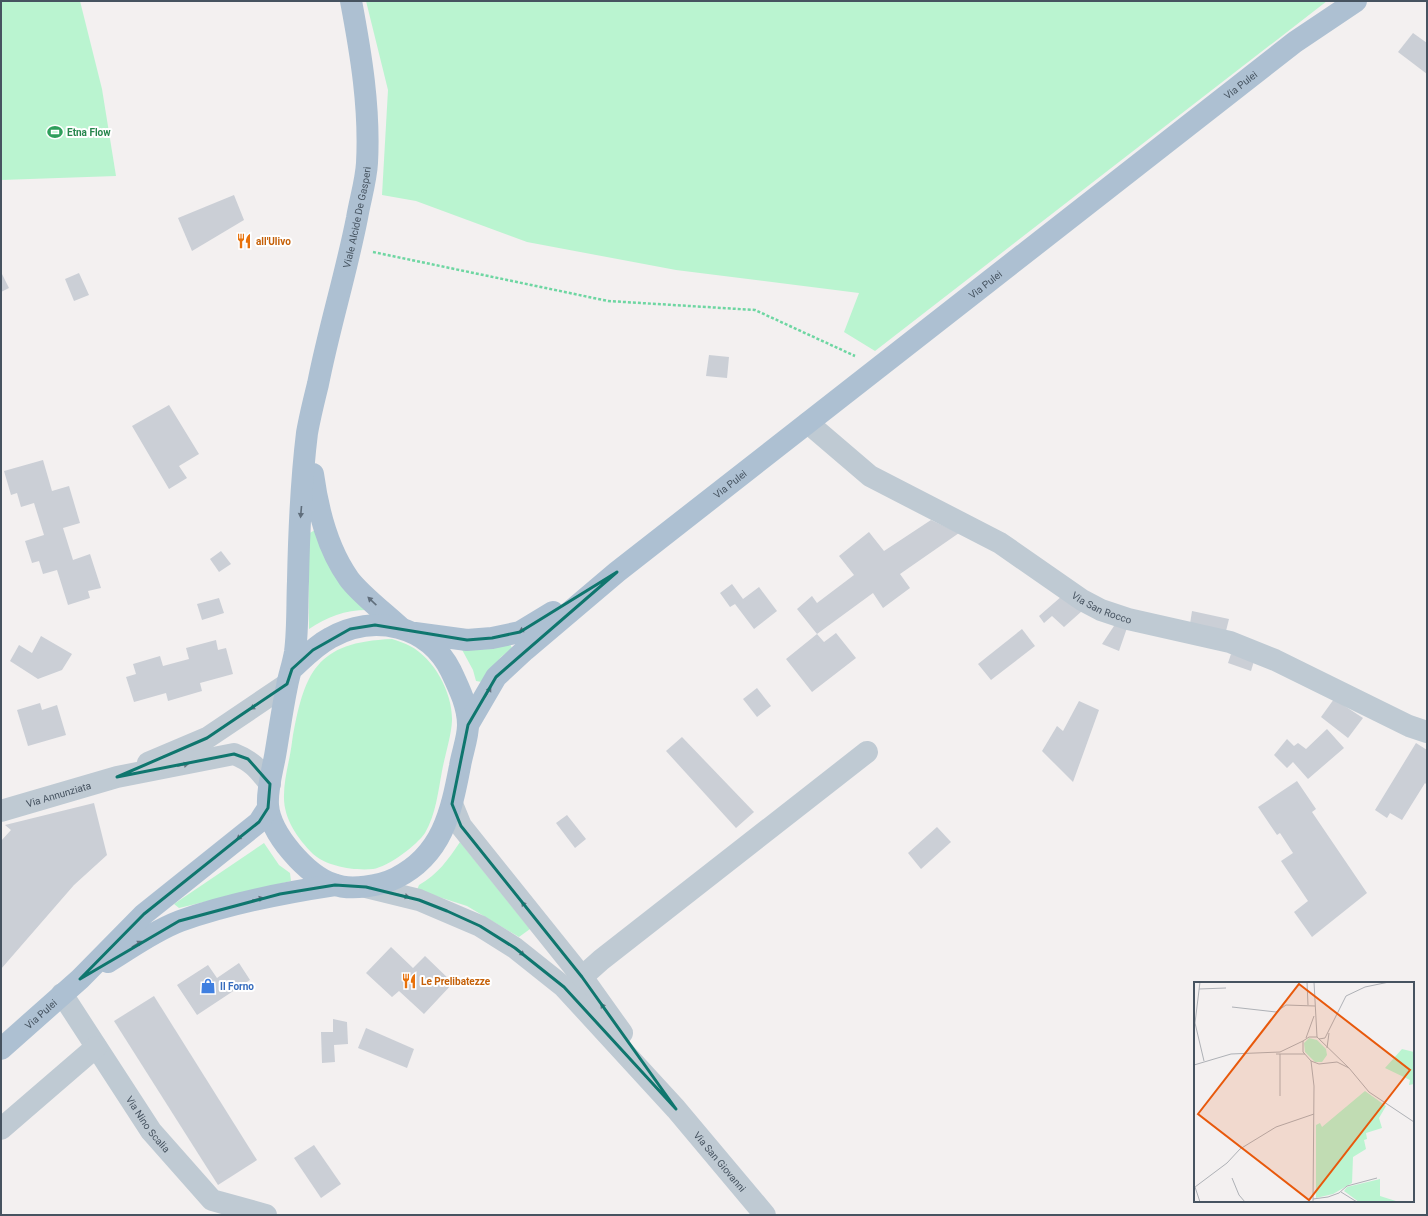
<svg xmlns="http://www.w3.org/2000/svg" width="1428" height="1216" viewBox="0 0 1428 1216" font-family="Roboto,sans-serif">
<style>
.green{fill:#baf4d0}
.building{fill:#cbcfd6}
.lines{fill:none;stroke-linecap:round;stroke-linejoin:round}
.path{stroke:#6ed6a2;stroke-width:2.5;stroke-dasharray:3 2;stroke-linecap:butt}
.minor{stroke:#bfcad3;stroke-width:22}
.major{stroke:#adc0d2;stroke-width:22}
.oneway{fill:#606e7c}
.oneway2{fill:#6a7782}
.marked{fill:none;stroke:#0f766e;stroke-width:3;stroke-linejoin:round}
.labels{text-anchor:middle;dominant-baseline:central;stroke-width:4;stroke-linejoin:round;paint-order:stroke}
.street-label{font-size:10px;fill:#465360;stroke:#fff}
.leisure-label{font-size:10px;font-weight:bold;fill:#27864d;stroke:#fff;text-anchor:start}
.food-label{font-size:10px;font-weight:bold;fill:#c56008;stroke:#fff;text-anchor:start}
.shop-label{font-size:10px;font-weight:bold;fill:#366cbe;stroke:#fff;text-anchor:start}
.inset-road{fill:none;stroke:#aeb1b6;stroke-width:1}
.view{fill:#e8590c;fill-opacity:0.15;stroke:#e8590c;stroke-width:2}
.inset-edge{fill:none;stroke:#465360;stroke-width:2}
</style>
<rect width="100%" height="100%" fill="#f3f0f0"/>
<g class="green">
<polygon points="1,1 80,1 102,89 116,176 1,180"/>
<polygon points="366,1 1327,1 875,351 844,332 859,293 676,270 527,242 416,201 382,195 388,90"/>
<path d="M315 530 367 610C345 610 327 617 309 629L308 534Z"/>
<path d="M392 639C398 641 405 643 410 646 435 659 453 694 452 721 451 737 445 755 442 771 438 792 436 814 425 833 417 845 388 867 373 869 354 871 326 866 313 854 297 838 283 818 284 795 284 778 290 759 292 742 304 672 316 642 392 639Z"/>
<polygon points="510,644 512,648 501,657 482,682 476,681 473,670 460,646"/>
<path d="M460 842 530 929 519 937 467 906 417 890 419 885C438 874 448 860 460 842Z"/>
<polygon points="264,843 279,865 290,873 291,881 179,908 174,904"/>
</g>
<g class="building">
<polygon points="1413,33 1427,43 1427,74 1398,52"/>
<polygon points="234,195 244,220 192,251 178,218"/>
<polygon points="1,272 9,288 1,292"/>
<polygon points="79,273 89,295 74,301 65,279"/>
<polygon points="709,355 729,357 727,378 706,376"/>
<polygon points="169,405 199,454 179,466 187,478 169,489 132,426"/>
<polygon points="43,460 52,491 69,486 80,523 63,528 73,560 90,554 101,588 88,591 90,598 68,605 57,570 43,574 39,561 32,563 25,541 44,535 34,503 21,507 17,493 11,495 4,471"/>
<polygon points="931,520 959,533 900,574 910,588 883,608 873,593 817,634 797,609 812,596 817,603 854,575 839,556 869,532 884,551"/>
<polygon points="221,551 231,564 219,572 210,559"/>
<polygon points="732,584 743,599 759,587 777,611 754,629 735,604 730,607 720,593"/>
<polygon points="1062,596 1082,611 1064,627 1052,616 1044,623 1039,616"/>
<polygon points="219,598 224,613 202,620 197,604"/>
<polygon points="1192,611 1229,619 1226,631 1190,624"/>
<polygon points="1116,623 1127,628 1119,651 1102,644"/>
<polygon points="1022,629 1035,646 991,680 978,664"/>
<polygon points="836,633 856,658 812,692 786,659 817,634 824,642"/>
<polygon points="41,636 72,654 62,670 38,679 10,661 19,645 32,653"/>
<polygon points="216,640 218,650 226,648 233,674 200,683 202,691 168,701 166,693 134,702 126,677 136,674 133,664 160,656 163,666 189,659 186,648"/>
<polygon points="1231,654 1254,661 1251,671 1228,663"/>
<polygon points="757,688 771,706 757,717 743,699"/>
<polygon points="1334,699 1363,718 1348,738 1321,717"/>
<polygon points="1079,701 1099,710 1073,782 1042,751 1057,726 1063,731"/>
<polygon points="40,703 42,710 57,705 66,735 28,746 17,710"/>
<polygon points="1327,729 1344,748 1308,779 1293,762 1287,768 1274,755 1287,739 1294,746 1298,743 1306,749"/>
<polygon points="682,737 754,812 736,828 666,751"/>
<polygon points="1416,743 1427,750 1427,785 1425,783 1402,820 1390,813 1387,818 1375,810"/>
<polygon points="1297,781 1316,809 1312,812 1367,893 1312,937 1294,912 1308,901 1281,861 1293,853 1280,833 1277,835 1258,807"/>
<polygon points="94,803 107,855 74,885 1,969 1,841 11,830 5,825"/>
<polygon points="567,815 586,839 575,848 556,823"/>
<polygon points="937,827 951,842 921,869 908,853"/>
<polygon points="391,947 413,968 425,956 453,983 424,1014 399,991 392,997 366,973"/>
<polygon points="239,963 250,980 197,1015 177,985 208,965 217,978"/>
<polygon points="154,996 257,1160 218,1185 114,1021"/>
<polygon points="333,1019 347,1022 348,1044 334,1045 335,1062 322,1063 321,1032 333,1032"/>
<polygon points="366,1028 414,1049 407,1068 358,1048"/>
<polygon points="314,1145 341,1184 321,1198 294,1158"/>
</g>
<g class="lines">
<polyline class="path" points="373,252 608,301 755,310 855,356"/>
<g class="minor">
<path id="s1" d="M808 423 870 476 1000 543 1082 600 1101 610 1128 619 1230 642 1275 660 1409 726 1427 732"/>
<polyline points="148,763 207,738 287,684"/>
<polyline points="452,804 461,826 582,977 622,1033"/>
<path id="s2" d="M1 811 117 777 234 754C252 761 258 769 270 784"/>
<path id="s3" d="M366 887 419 900 480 926 515 948 564 987 676 1109 765 1215"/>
<polyline points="582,977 601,960 867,752"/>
<path id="s4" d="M62 994 151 1131 212 1200 266 1215"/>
<polyline points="1,1129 96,1047"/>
</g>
<g class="major">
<path d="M313 474C318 511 327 548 349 579 360 594 386 614 401 628"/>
<polyline points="415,633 467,640 492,638 520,632 553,612"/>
<path id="s5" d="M292 669C304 658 315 646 330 638 374 613 428 625 451 671 459 688 468 706 468 725 468 738 462 753 460 766 451 813 442 855 396 878 380 886 350 891 333 884 307 875 270 834 268 805 267 789 272 772 275 756 279 733 282 710 287 686 289 675 293 664 295 652 298 629 297 604 298 581 299 532 301 482 307 433 310 416 314 400 318 384 329 328 346 274 357 218 360 200 366 181 367 163 370 108 361 54 351 1"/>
<path id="s6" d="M468 725 496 677 525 650 617 572 1295 42 1356 1"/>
<path d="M108 962C131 948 154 931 180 921 230 903 282 893 335 885"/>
<path id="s7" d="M1 1049 80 979 144 914 259 822 268 808"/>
</g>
</g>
<defs><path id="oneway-solid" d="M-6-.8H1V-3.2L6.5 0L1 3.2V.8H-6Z"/></defs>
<g class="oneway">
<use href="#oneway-solid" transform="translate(301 512) rotate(95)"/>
<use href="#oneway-solid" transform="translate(372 601) rotate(-137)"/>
<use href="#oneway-solid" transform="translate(524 629) rotate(152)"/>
<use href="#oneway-solid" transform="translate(488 692) rotate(-59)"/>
<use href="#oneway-solid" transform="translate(241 836) rotate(141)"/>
<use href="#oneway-solid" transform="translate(258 899) rotate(-13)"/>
<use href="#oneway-solid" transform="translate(137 944) rotate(-31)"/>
</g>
<g class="oneway2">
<use href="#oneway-solid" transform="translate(255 706) rotate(146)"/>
<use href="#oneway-solid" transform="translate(183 765) rotate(-11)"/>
<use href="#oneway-solid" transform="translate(404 896) rotate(13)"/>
<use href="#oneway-solid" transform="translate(525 906) rotate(-129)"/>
<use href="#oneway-solid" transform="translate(520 952) rotate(39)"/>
<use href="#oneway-solid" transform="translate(604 1008) rotate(-125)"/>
</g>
<path class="marked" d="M617 572 496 677 468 725 452 804 461 826 582 977 676 1109 564 987 515 948 480 926 447 911 419 900 366 887 335 885 280 894 179 921 80 979 144 914 259 822 268 808 270 784 248 759 234 754 117 777 207 738 287 684 292 669 313 650 350 629 375 625 467 640 492 638 520 632Z"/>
<defs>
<g id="stadium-bare" transform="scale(1.2)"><path d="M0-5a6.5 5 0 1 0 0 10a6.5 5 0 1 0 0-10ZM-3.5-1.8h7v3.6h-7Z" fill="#2e9e5b" stroke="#fff" stroke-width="2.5" paint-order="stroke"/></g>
<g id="restaurant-bare" transform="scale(1.2)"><path d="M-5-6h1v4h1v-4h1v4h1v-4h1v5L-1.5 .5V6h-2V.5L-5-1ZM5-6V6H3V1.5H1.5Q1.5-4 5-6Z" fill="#e8710a" stroke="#fff" stroke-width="2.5" paint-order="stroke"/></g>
<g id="shop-bare" transform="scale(1.2)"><path d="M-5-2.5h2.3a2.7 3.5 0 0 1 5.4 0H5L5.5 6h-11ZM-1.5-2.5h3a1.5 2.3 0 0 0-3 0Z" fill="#3f7fe0" stroke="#fff" stroke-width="2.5" paint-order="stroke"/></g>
</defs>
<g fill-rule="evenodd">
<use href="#stadium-bare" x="55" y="132"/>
<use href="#restaurant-bare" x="244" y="241"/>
<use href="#restaurant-bare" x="409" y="981"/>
<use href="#shop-bare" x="208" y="986"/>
</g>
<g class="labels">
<g class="street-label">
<text stroke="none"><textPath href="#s6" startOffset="1007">Via Pulei</textPath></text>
<text stroke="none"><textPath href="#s5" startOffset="1191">Viale Alcide De Gasperi</textPath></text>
<text stroke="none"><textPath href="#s6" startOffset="683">Via Pulei</textPath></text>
<text stroke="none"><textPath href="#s6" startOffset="359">Via Pulei</textPath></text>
<text stroke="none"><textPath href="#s1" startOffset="349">Via San Rocco</textPath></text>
<text stroke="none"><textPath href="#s2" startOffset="60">Via Annunziata</textPath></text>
<text stroke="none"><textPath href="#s7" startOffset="53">Via Pulei</textPath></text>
<text stroke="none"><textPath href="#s4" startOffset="156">Via Nino Scalia</textPath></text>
<text stroke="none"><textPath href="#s3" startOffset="459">Via San Giovanni</textPath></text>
</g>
<g class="leisure-label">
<text x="67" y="132">Etna Flow</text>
</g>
<g class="food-label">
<text x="256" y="241">all'Ulivo</text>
<text x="421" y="981">Le Prelibatezze</text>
</g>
<g class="shop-label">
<text x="220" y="986">Il Forno</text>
</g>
</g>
<g transform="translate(1194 982)">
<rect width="220" height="220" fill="#f3f0f0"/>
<path d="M115 56 123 58 132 67 133 73 128 80H121L111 70 110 61ZM208 67 220 70V102L215 103 216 98 191 86ZM171 109 192 124 185 136 188 146 172 151 173 157 170 158 172 167 159 175 158 201 139 212 122 216V143L126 141 128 145ZM186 197V214L205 220H220H165L150 209 153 205Z" fill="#baf4d0"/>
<path class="inset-road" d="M6 0 1 41 10 79M113 0 114 23M120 0 123 55M5 7 32 6M38 25 82 30 92 23 121 24M112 56 120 34M125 57 131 56 152 14 171 5 195 0M133 66 135 51M82 72H111M86 72V114M117 79 120 104 119 220M0 83 37 72 86 70 109 59M155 86 143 80 125 82 117 79 109 70V59L115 55H123L155 86 175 110 220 140M38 196 45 213 51 220M147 210 163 220M119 217 134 215 145 211 153 204 183 196M6 220 1 205 33 181 46 167 82 145 120 132"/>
<path class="view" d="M105 2 216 88 115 218 4 132Z"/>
<rect width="220" height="220" class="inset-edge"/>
</g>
<rect width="1428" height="1216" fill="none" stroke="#465360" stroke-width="4"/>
</svg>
